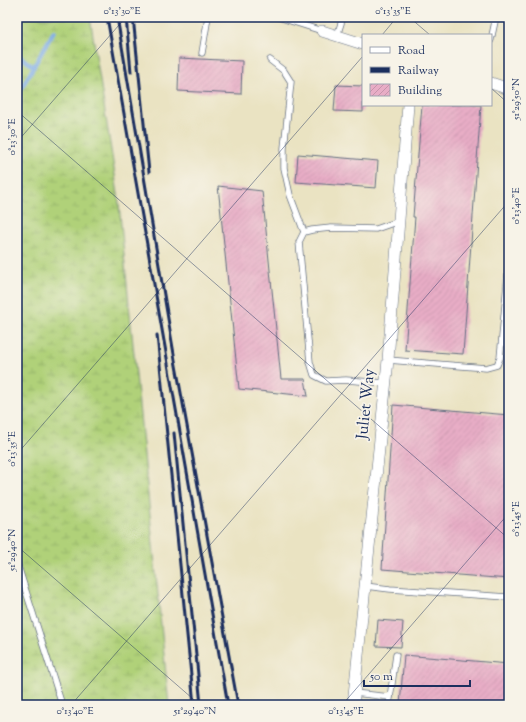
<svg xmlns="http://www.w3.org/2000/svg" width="526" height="722" viewBox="0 0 526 722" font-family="'Sorts Mill Goudy',serif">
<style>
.wetland{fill:url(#wetland-marsh);stroke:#66806c}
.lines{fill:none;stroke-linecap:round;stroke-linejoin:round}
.stream{stroke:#7dace7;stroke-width:4}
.building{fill:url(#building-hatch)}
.service-casing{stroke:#636e81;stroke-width:7}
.minor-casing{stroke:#636e81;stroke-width:12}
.service{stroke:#fff;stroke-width:5.5}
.minor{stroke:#fff;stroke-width:11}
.rail{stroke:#1b2f5e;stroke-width:3}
.ticks{fill:none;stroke:#1b2f5e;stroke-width:1;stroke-opacity:0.45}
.labels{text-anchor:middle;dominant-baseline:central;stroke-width:3.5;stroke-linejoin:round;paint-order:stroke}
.street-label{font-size:16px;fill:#1b2f5e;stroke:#f7f3e8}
.neatline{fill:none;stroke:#1b2f5e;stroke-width:1.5}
.ticks-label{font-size:10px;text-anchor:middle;fill:#1b2f5e}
</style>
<defs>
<pattern id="wetland-marsh" width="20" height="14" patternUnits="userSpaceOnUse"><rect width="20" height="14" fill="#b0d179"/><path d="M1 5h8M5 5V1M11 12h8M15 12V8" fill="none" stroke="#97b46b"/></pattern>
<pattern id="building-hatch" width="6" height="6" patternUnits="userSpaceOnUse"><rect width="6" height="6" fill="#e8adc6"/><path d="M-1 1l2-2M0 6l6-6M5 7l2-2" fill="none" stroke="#c695ac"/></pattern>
</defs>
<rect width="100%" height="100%" fill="#f7f3e8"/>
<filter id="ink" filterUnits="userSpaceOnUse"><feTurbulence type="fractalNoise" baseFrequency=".025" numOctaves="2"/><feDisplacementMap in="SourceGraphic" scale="8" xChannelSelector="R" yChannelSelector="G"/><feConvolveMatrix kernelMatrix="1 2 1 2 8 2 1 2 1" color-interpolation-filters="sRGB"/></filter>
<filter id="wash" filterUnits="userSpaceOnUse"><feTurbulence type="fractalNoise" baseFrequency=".012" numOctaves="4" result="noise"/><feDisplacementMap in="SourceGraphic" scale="16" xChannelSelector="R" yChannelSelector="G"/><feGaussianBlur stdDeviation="0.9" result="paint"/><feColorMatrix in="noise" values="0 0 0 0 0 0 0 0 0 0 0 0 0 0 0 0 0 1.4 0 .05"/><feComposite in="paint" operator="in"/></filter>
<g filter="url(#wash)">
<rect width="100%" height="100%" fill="#eae3c2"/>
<polygon class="wetland" points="17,17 90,17 118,194 169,705 17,705"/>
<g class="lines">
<g class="stream">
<polyline points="17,54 34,67"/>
<polyline points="17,96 54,31"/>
</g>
</g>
<g id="blocks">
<g class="building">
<polygon points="179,58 242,61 241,94 178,91"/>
<polygon points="336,85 363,86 363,112 334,111"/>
<polygon points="422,105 481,105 463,354 405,350 415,217 413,217"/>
<polygon points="298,154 378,161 376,188 296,182"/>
<polygon points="218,186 262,191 281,379 305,379 308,396 239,389"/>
<polygon points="393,405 509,415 509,579 382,569"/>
<polygon points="378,620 403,622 401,647 376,646"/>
<polygon points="404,655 509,664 509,705 400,705"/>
</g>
</g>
</g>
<g filter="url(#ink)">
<use href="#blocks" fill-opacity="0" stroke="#636e81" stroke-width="1"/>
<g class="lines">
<g class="service-casing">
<g id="service">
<polyline points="278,17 322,31"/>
<polyline points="337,36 343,17"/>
<polyline points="491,40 496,17"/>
<polyline points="202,53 208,17"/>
<polyline points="270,60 284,71 291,82 284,148 284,168 290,195 304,232"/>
<polyline points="388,360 486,368 497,365 500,358 509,263"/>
<polyline points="385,383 346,380 326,381 314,375 310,362 299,242 304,232 312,230 331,228 376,229 399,221"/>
<polyline points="17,563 62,705"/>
<polyline points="365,586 390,589 507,597"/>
<polyline points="354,693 390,697"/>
<polyline points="389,705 396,655"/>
</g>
</g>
<g class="minor-casing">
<g id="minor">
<polyline points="322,31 363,44"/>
<polyline points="491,83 509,89"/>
<polyline points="353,705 388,360 408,105"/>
</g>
</g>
<use href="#service" class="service"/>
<use href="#minor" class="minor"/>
<g class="rail">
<polyline points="107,17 228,705"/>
<polyline points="117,17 175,360 238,705"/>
<polyline points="126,17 131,72"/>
<polyline points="133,17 149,172"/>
<polyline points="157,335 194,705"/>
<polyline points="174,433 201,705"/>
</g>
</g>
</g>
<path class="ticks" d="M409 17 430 35M382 35 397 17M491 88 509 104M17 111 509 539M17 142 126 17M17 454 363 56M17 546 200 705M71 705 509 201M342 705 509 513"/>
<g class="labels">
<g class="street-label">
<text transform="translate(367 404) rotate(-84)">Juliet Way</text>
</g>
</g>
<rect width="526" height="722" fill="none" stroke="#f7f3e8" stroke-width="44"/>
<rect x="362" y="34" width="130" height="72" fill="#f7f3e8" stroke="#9fa5b1"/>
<rect x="370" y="47" width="20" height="6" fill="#ffffff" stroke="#9fa5b1"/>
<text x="398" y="54" font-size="12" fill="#1b2f5e">Road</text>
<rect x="370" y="67" width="20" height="6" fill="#1b2f5e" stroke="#9fa5b1"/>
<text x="398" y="74" font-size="12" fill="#1b2f5e">Railway</text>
<rect x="370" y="84" width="20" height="12" fill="url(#building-hatch)" stroke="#9fa5b1"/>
<text x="398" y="94" font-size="12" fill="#1b2f5e">Building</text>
<path d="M364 680v6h106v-6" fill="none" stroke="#1b2f5e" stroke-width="2"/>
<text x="370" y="680" font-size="12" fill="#1b2f5e" stroke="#f7f3e8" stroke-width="3" paint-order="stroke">50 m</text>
<rect x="22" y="22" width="482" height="678" class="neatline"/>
<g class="ticks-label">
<text x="122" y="14">0°13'30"E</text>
<text x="393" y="14">0°13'35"E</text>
<text transform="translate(515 99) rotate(-90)" y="4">51°29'50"N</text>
<text transform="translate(11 137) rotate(-90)" y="4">0°13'30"E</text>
<text transform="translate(515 206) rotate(-90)" y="4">0°13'40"E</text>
<text transform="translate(11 449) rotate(-90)" y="4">0°13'35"E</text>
<text transform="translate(515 519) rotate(-90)" y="4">0°13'45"E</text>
<text transform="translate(11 550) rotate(-90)" y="4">51°29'40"N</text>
<text x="75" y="714">0°13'40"E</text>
<text x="195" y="714">51°29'40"N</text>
<text x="346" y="714">0°13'45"E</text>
</g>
</svg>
